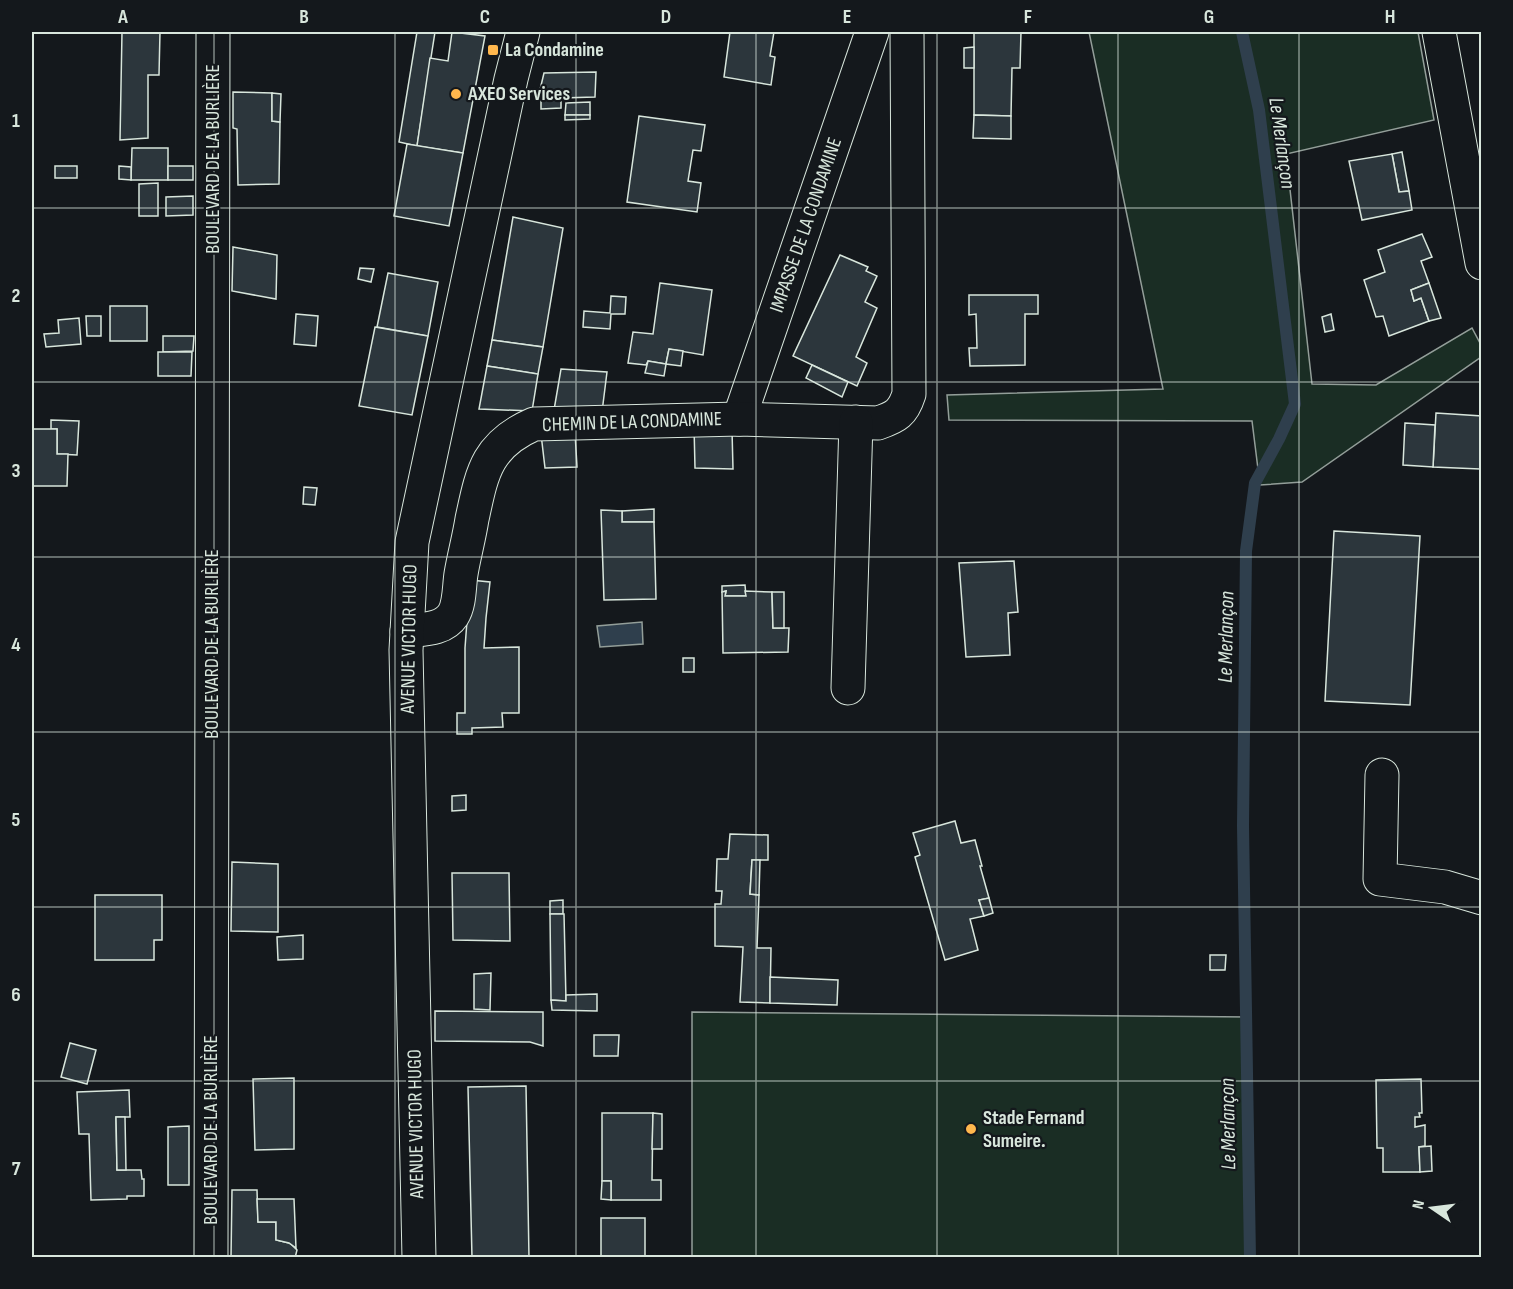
<svg xmlns="http://www.w3.org/2000/svg" width="1513" height="1289" viewBox="0 0 1513 1289" font-family="'Sofia Sans Condensed',sans-serif">
<style>
.green{fill:#1a2d24;stroke:#939e99;stroke-width:1.5}
.water{fill:#2f3f4d;stroke:#939e99;stroke-width:1.5}
.lines{fill:none;stroke-linecap:round;stroke-linejoin:round}
.stream{stroke:#2f3f4d;stroke-width:12}
.building{fill:#2c363c;stroke:#d8e6dc;stroke-width:1.5}
.minor-casing{stroke:#d8e6dc;stroke-width:35}
.minor{stroke:#14181c;stroke-width:33}
.grid{fill:none;stroke:#d8e6dc;stroke-width:1.5;stroke-opacity:0.55}
.poi-dot{fill:#ffb74d;stroke:#14181c;stroke-width:2}
.labels{text-anchor:middle;dominant-baseline:central;stroke-width:4.5;stroke-linejoin:round;paint-order:stroke}
.poi-label{font-size:20px;font-weight:bold;fill:#d8e6dc;stroke:#14181c;text-anchor:start}
.street-label{font-size:20px;fill:#d8e6dc;stroke:#14181c}
.water-label{font-size:21px;font-style:italic;fill:#d8e6dc;stroke:#14181c}
.neatline{fill:none;stroke:#d8e6dc;stroke-width:2}
.grid-label{font-size:20px;text-anchor:middle;font-weight:bold;fill:#d8e6dc}
</style>
<rect width="100%" height="100%" fill="#14181c"/>
<g class="green">
<polygon points="1089,32 1418,32 1434,120 1286,154 1312,384 1376,385 1472,328 1481,345 1481,357 1302,482 1260,485 1252,421 949,420 947,395 1163,389"/>
<polygon points="692,1012 1250,1017 1249,1240 1245,1257 692,1257"/>
</g>
<polygon class="water" points="642,622 643,644 600,647 597,626"/>
<g class="lines">
<polyline class="stream" points="1242,32 1259,110 1295,404 1279,439 1255,483 1246,551 1243,826 1250,1258"/>
</g>
<g class="building">
<polygon points="122,32 160,32 159,75 148,75 148,138 120,140"/>
<polygon points="417,32 435,32 417,146 399,142"/>
<polygon points="452,32 485,36 463,153 417,146 430,58 448,61"/>
<polygon points="730,32 774,32 770,56 775,57 771,85 724,77"/>
<polygon points="974,32 1021,32 1020,68 1012,68 1011,116 974,115"/>
<polygon points="974,47 974,68 964,68 964,48"/>
<polygon points="596,72 595,97 561,98 561,108 541,109 541,99 538,98 544,73"/>
<polygon points="233,92 272,93 272,121 280,122 279,184 238,185 237,129 233,128"/>
<polygon points="272,93 281,94 280,122 272,121"/>
<polygon points="590,102 590,115 565,115 566,103"/>
<polygon points="565,115 590,115 590,119 565,120"/>
<polygon points="974,115 1011,116 1011,139 973,138"/>
<polygon points="639,116 705,125 701,151 693,150 688,181 701,183 697,212 627,202"/>
<polygon points="407,144 463,153 449,226 394,216"/>
<polygon points="132,148 168,148 168,180 131,180"/>
<polygon points="1402,152 1409,191 1399,192 1392,154"/>
<polygon points="1392,154 1399,192 1409,191 1412,210 1362,220 1349,161"/>
<rect x="55" y="166" width="22" height="12"/>
<polygon points="119,166 131,167 131,180 119,179"/>
<rect x="168" y="166" width="25" height="14"/>
<polygon points="158,183 158,216 139,216 139,184"/>
<polygon points="193,196 193,215 166,216 166,197"/>
<polygon points="513,217 563,228 543,347 492,340"/>
<polygon points="1422,234 1432,257 1421,261 1429,283 1411,290 1414,301 1421,298 1429,321 1389,336 1383,316 1376,317 1364,280 1385,272 1378,250"/>
<polygon points="233,247 277,255 276,299 232,291"/>
<polygon points="840,255 868,267 866,271 877,276 865,302 877,308 856,357 867,363 857,386 793,356"/>
<polygon points="360,268 374,269 371,282 358,279"/>
<polygon points="388,273 438,282 428,336 377,327"/>
<polygon points="660,283 712,290 703,355 669,349 666,364 648,361 646,365 628,363 633,332 653,334"/>
<polygon points="1429,283 1441,318 1429,321 1421,298 1414,301 1411,290"/>
<polygon points="969,295 1038,295 1038,314 1025,314 1025,365 970,366 969,348 977,348 976,314 969,315"/>
<polygon points="611,296 626,297 625,314 611,314 610,329 583,327 584,311 610,313"/>
<rect x="110" y="306" width="37" height="35"/>
<polygon points="296,314 318,316 316,346 294,344"/>
<polygon points="1331,314 1334,330 1325,332 1322,317"/>
<polygon points="86,316 101,316 101,336 87,336"/>
<polygon points="79,318 81,344 46,347 44,334 59,333 58,320"/>
<polygon points="375,327 428,336 412,415 359,406"/>
<polygon points="163,336 194,336 193,351 163,352"/>
<polygon points="492,340 543,347 538,374 487,366"/>
<polygon points="669,349 683,351 681,366 666,364"/>
<polygon points="158,352 192,352 191,376 158,376"/>
<polygon points="648,361 666,364 664,376 645,373"/>
<polygon points="812,365 848,382 842,397 806,378"/>
<polygon points="487,366 538,374 532,411 479,409"/>
<polygon points="561,369 607,372 602,412 554,410"/>
<polygon points="1436,413 1482,416 1480,469 1433,467"/>
<polygon points="51,420 79,421 77,455 57,454 57,429 51,429"/>
<polygon points="1405,423 1435,425 1433,467 1403,465"/>
<polygon points="694,426 732,430 733,469 695,468"/>
<polygon points="32,429 57,429 57,454 68,454 67,486 32,486"/>
<polygon points="575,432 577,467 545,468 541,434"/>
<polygon points="304,487 317,488 315,505 303,504"/>
<polygon points="654,509 654,522 622,522 622,511"/>
<polygon points="601,510 622,511 622,522 654,522 656,599 604,600"/>
<polygon points="1334,531 1420,536 1410,705 1325,701"/>
<polygon points="1014,561 1018,612 1008,613 1010,655 966,657 959,563"/>
<polygon points="470,580 490,582 486,618 484,648 519,647 519,713 502,713 503,727 472,728 472,734 457,734 457,713 465,713 465,648"/>
<polygon points="745,585 746,596 725,596 726,591 722,592 722,586"/>
<polygon points="726,591 725,596 746,596 745,591 772,592 773,628 789,628 788,652 723,653 722,592"/>
<polygon points="772,592 784,592 784,628 773,628"/>
<rect x="683" y="658" width="11" height="14"/>
<polygon points="466,795 466,810 452,811 452,796"/>
<polygon points="955,821 961,843 975,840 982,866 980,866 989,898 979,900 984,916 970,919 978,950 945,960 915,857 920,855 913,833"/>
<polygon points="730,834 768,835 768,860 752,860 750,894 759,895 757,948 771,948 770,1003 740,1002 743,947 715,946 715,904 721,904 722,891 716,891 717,859 728,859"/>
<polygon points="752,860 760,860 759,895 750,894"/>
<polygon points="232,862 278,864 278,932 231,931"/>
<polygon points="452,873 509,873 510,941 453,940"/>
<polygon points="95,895 162,895 162,940 154,940 154,960 95,960"/>
<polygon points="989,898 993,913 984,916 979,900"/>
<polygon points="563,900 563,914 550,914 550,901"/>
<polygon points="550,914 564,914 566,1001 551,1000"/>
<polygon points="303,935 303,959 278,960 277,937"/>
<polygon points="1210,955 1226,955 1225,970 1210,970"/>
<polygon points="491,973 490,1010 474,1009 474,974"/>
<polygon points="770,977 838,980 837,1005 770,1003"/>
<polygon points="597,994 597,1011 552,1010 551,1000 566,1001 566,995"/>
<polygon points="435,1011 543,1012 543,1046 530,1042 435,1041"/>
<polygon points="594,1035 619,1035 618,1056 594,1056"/>
<polygon points="70,1043 96,1050 87,1084 61,1077"/>
<polygon points="294,1078 294,1149 255,1150 253,1079"/>
<polygon points="1421,1079 1422,1113 1419,1113 1420,1117 1415,1117 1415,1127 1425,1125 1425,1146 1419,1147 1420,1172 1383,1172 1383,1148 1377,1148 1376,1080"/>
<polygon points="526,1086 529,1258 472,1258 468,1087"/>
<polygon points="129,1090 130,1117 116,1117 117,1170 141,1170 142,1179 144,1179 144,1196 127,1196 127,1199 91,1200 89,1134 79,1134 77,1092"/>
<polygon points="602,1113 653,1113 652,1180 661,1180 661,1200 611,1200 611,1181 602,1181"/>
<polygon points="653,1113 662,1114 662,1149 652,1149"/>
<polygon points="116,1117 125,1117 126,1170 117,1170"/>
<polygon points="189,1126 189,1185 168,1185 168,1127"/>
<polygon points="1431,1146 1432,1171 1420,1172 1419,1147"/>
<polygon points="602,1181 611,1181 611,1200 601,1199"/>
<polygon points="232,1190 257,1190 258,1222 276,1222 276,1240 289,1243 292,1245 297,1250 295,1258 231,1258"/>
<polygon points="257,1199 294,1199 296,1248 289,1243 276,1240 276,1222 258,1222"/>
<rect x="601" y="1218" width="44" height="40"/>
</g>
<g class="lines">
<g class="minor-casing">
<g id="minor">
<polyline points="1439,32 1482,263"/>
<polyline points="739,419 872,32"/>
<path d="M407 631C423 629 443 630 453 615 460 604 459 586 461 574 464 556 469 538 472 519 482 473 486 445 534 424L739 419 878 423C896 417 903 413 909 394L907 32"/>
<polyline points="848,688 856,422"/>
<polyline points="1382,775 1380,879 1445,887 1482,898"/>
<polyline points="211,1258 213,32"/>
<polyline points="419,1258 406,650 412,542 511,79 523,32"/>
</g>
</g>
<use href="#minor" class="minor"/>
</g>
<path class="grid" d="M214 32V1258M395 32V1258M576 32V1258M756 32V1258M937 32V1258M1118 32V1258M1299 32V1258M32 208H1482M32 382H1482M32 557H1482M32 732H1482M32 907H1482M32 1081H1482"/>
<g class="poi-dot">
<rect x="487" y="44" width="12" height="12" rx="3"/>
<circle cx="456" cy="94" r="6"/>
<circle cx="971" cy="1129" r="6"/>
</g>
<g class="labels">
<g class="poi-label">
<text x="505" y="50">La Condamine</text>
<text x="468" y="94">AXEO Services</text>
<text x="983" y="1118">Stade Fernand<tspan x="983" dy="23">Sumeire.</tspan></text>
</g>
<g class="street-label">
<text transform="translate(213 159) rotate(-90)">BOULEVARD DE LA BURLIÈRE</text>
<text transform="translate(806 225) rotate(-71)">IMPASSE DE LA CONDAMINE</text>
<text transform="translate(632 422) rotate(-2)">CHEMIN DE LA CONDAMINE</text>
<text transform="translate(409 639) rotate(-89)">AVENUE VICTOR HUGO</text>
<text transform="translate(212 644) rotate(-90)">BOULEVARD DE LA BURLIÈRE</text>
<text transform="translate(416 1124) rotate(-91)">AVENUE VICTOR HUGO</text>
<text transform="translate(211 1130) rotate(-90)">BOULEVARD DE LA BURLIÈRE</text>
</g>
<g class="water-label">
<text transform="translate(1282 143) rotate(82)">Le Merlançon</text>
<text transform="translate(1226 637) rotate(-89)">Le Merlançon</text>
<text transform="translate(1228 1124) rotate(-91)">Le Merlançon</text>
</g>
</g>
<rect width="1513" height="1289" fill="none" stroke="#14181c" stroke-width="66"/>
<g transform="translate(1432 1208) rotate(284)" stroke="#14181c" stroke-width="4.5" paint-order="stroke">
<path d="M0-4.5L10 22L0 15L-10 22Z" fill="#d8e6dc"/>
<text y="-9" font-size="16" font-weight="bold" text-anchor="middle" fill="#d8e6dc">N</text>
</g>
<rect x="33" y="33" width="1447" height="1223" class="neatline"/>
<g class="grid-label">
<text x="123" y="23">A</text>
<text x="304" y="23">B</text>
<text x="485" y="23">C</text>
<text x="666" y="23">D</text>
<text x="847" y="23">E</text>
<text x="1028" y="23">F</text>
<text x="1209" y="23">G</text>
<text x="1390" y="23">H</text>
<text x="16" y="127">1</text>
<text x="16" y="302">2</text>
<text x="16" y="477">3</text>
<text x="16" y="651">4</text>
<text x="16" y="826">5</text>
<text x="16" y="1001">6</text>
<text x="16" y="1175">7</text>
</g>
</svg>
